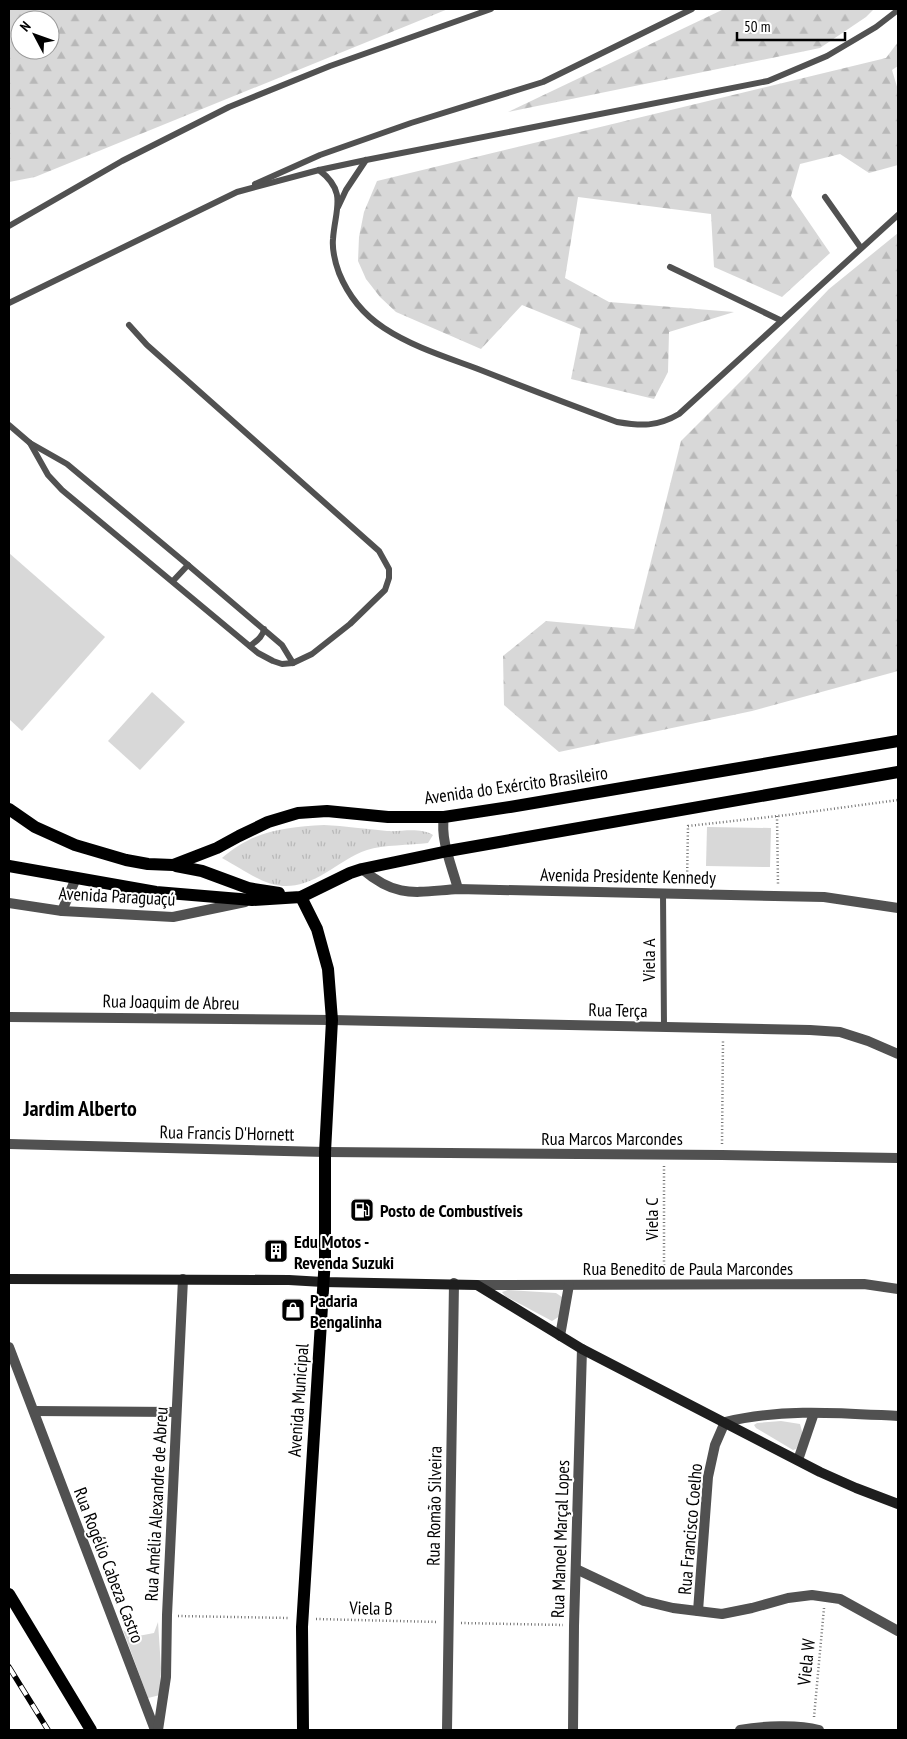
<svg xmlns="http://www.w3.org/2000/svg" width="907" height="1739" viewBox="0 0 907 1739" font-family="'PT Sans Narrow',sans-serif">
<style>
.grass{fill:url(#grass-tufts)}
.forest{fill:url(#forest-firs);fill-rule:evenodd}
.green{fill:#d8d8d8}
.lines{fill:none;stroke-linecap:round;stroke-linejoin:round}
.path{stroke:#737373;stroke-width:2.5;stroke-dasharray:1 2.5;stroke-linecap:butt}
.lane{stroke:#515151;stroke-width:6}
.street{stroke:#515151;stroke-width:10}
.secondary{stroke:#1e1e1e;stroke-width:10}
.primary{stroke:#000;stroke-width:12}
.rail-casing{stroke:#000;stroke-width:5.5}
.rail{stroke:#fff;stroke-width:4;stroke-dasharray:11;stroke-linecap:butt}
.labels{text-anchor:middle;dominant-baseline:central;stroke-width:4;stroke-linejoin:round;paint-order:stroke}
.street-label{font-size:18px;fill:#000;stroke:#fff}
.poi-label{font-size:18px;font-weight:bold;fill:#000;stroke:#fff;text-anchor:start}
.district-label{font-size:22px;font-weight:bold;fill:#000;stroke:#fff}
</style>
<defs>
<pattern id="grass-tufts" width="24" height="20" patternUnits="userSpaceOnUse" patternTransform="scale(1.25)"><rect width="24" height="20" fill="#d8d8d8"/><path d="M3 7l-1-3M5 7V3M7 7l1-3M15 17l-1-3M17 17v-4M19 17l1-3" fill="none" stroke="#b8b8b8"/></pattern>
<pattern id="forest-firs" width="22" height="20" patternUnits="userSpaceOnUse" patternTransform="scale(1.25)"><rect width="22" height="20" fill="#d8d8d8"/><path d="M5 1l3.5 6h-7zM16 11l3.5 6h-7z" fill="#b8b8b8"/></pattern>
</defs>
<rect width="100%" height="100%" fill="#fff"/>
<path class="grass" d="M324 825C345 826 366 829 387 831 402 832 419 827 433 835L428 843C410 845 383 845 367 850 352 855 339 865 327 872 281 900 263 881 222 858 253 831 284 827 324 825Z"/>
<g class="forest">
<path d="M9 9H448L35 177 9 182ZM20 20H50V50H20Z"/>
<polygon points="724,9 874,9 866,17 820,48 508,112"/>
<polygon points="898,42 898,66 892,70 898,90 898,165 869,173 840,154 800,164 791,196 830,253 782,297 714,267 711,214 578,197 565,278 609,302 734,312 669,332 668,372 654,399 571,379 581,329 522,305 481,349 396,312 380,297 366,279 358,261 359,237 364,212 377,181 886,58"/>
<polygon points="898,233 898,671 752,711 559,752 504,705 503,656 546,621 634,629 681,441 746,376 829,289"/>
</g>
<g class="green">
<polygon points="9,553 105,637 22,731 9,719"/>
<polygon points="152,692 185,722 140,770 108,741"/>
<polygon points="707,827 771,828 770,867 706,866"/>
<polygon points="508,1290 556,1293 562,1297 560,1316 552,1321 505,1296 502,1292"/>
<polygon points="781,1421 800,1424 803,1435 796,1449 793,1450 756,1428 754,1425 757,1423"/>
<polygon points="158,1622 161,1668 160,1695 148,1698 123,1630 133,1637 154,1633"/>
</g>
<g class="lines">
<g class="path">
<polyline points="777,816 778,884"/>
<polyline points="687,882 688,826 787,815 898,800"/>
<polyline points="722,1144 723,1040"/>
<polyline points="664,1166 664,1273"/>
<polyline points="178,1616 290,1618"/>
<polyline points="316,1619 438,1622"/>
<polyline points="461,1623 563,1625"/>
<polyline points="814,1717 824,1608"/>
</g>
<g class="lane">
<path d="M319 170C348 192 335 209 333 239 332 250 335 262 339 273 348 295 364 315 384 328 413 347 446 357 478 369 524 387 571 405 617 422 641 426 657 427 679 414L898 215"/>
<polyline points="255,184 320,155 411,123 543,82 692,9"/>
<polyline points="825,197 861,248"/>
<polyline points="338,207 346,190 366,160"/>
<polyline points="9,226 122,161 229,107 330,66 491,9"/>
<polyline points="670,267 780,320"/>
<polyline points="9,303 237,192 319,170 366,160 768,81 827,56 876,27 898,10"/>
<polyline points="9,425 30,443 67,464 188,565 282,645 293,663"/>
<polyline points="30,443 48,475 62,490 258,653 273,661 282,664 293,663 312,654 350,624 385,590 389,578 389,569 379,551 147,345 129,325"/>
<polyline points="173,581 188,565"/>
<path d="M250 646C256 641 263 637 264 629"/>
<polyline points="663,893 664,1027"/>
</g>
<g class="street">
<path d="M444 817C440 840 452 866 458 889"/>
<path d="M362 869C397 899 415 892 458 889L824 897 898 908"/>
<polyline points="9,903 62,911 173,917 245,902"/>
<polyline points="62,911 76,878"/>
<polyline points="9,1017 332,1020 810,1030 840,1032 868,1041 898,1054"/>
<polyline points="9,1144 325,1152 722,1155 898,1158"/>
<polyline points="477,1285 864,1284 898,1289"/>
<polyline points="560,1336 569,1285"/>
<polyline points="9,1347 155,1730"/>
<polyline points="34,1411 176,1412"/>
<polyline points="798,1460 814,1413"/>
<polyline points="576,1569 644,1601 673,1608 722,1614 752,1608 788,1598 812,1595 840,1599 898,1631"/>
<path d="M698 1611 708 1477 715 1445 725 1422C782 1408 840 1413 898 1416"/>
<polyline points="158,1730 166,1677 167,1615 183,1279"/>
<polyline points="447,1730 454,1283"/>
<polyline points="573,1730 574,1626 582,1349"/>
<path d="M740 1730C762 1726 797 1724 819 1730"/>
</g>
<polyline class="secondary" points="9,1279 289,1280 323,1282 477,1285 582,1349 820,1472 856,1488 898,1504"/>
<g class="primary">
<polyline points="9,809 35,827 75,845 126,860 148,864 173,865 217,848 239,836 268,822 298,813 327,811 388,817 444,817 510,807 898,741"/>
<polyline points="9,866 156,892 252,900 301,897 350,873 362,869 448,851 898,772"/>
<polyline points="176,866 202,871 248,888 279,893"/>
<polyline points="301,897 317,929 328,969 332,1020 325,1152 325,1258 302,1627 303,1730"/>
<polyline points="9,1594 91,1730"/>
</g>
<g class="rail-casing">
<polyline id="rail" points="9,1667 48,1730"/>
</g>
<use href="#rail" class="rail"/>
</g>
<defs>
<g id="fuel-square" transform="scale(1.25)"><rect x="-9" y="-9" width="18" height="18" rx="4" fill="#000" stroke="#fff"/><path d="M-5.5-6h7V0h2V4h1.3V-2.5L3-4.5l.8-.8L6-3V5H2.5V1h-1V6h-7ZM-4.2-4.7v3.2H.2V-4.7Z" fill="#fff"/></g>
<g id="building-square" transform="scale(1.25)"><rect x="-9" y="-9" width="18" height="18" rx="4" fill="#000" stroke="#fff"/><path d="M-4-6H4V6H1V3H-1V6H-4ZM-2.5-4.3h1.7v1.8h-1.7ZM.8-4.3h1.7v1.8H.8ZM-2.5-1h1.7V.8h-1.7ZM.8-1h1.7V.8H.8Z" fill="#fff"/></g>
<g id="shop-square" transform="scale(1.25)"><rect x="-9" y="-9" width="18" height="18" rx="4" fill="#000" stroke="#fff"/><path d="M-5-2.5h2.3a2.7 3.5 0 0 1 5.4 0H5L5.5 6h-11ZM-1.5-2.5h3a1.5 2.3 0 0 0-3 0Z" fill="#fff"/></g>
</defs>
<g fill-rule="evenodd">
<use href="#fuel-square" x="362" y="1210"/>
<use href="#building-square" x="276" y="1251"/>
<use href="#shop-square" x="293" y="1310"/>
</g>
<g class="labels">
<g class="street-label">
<text transform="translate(516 785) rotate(-8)">Avenida do Exército Brasileiro</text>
<text transform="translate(628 876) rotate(1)">Avenida Presidente Kennedy</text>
<text transform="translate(117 896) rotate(3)">Avenida Paraguaçú</text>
<text transform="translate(648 960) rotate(-90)">Viela A</text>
<text transform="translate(171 1002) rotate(1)">Rua Joaquim de Abreu</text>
<text transform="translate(618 1010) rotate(1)">Rua Terça</text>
<text transform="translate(227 1133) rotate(1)">Rua Francis D'Hornett</text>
<text x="612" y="1138">Rua Marcos Marcondes</text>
<text transform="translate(651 1219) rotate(-90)">Viela C</text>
<text x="688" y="1268">Rua Benedito de Paula Marcondes</text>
<text transform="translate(298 1400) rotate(-86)">Avenida Municipal</text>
<text transform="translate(156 1504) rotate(-87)">Rua Amélia Alexandre de Abreu</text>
<text transform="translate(434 1506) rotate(-89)">Rua Romão Silveira</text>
<text transform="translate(690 1529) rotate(-85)">Rua Francisco Coelho</text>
<text transform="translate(560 1539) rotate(-88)">Rua Manoel Marçal Lopes</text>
<text transform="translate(109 1565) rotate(69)">Rua Rogélio Cabeza Castro</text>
<text transform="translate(371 1608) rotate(1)">Viela B</text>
<text transform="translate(806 1662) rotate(-84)">Viela W</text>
</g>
<g class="poi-label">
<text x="380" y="1210">Posto de Combustíveis</text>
<text x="294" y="1241">Edu Motos -<tspan x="294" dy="21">Revenda Suzuki</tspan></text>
<text x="310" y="1300">Padaria<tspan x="310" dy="21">Bengalinha</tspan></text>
</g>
<g class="district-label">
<text x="80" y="1108">Jardim Alberto</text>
</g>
</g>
<rect width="907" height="1739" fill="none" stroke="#000000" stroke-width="20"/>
<g transform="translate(35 35) rotate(311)"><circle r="24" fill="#ffffff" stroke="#999999"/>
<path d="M0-4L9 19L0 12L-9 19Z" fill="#000000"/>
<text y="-8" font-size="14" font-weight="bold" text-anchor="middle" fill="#000000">N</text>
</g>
<path d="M737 32v8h108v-8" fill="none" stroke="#000000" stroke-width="2.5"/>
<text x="744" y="32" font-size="15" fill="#000000" stroke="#ffffff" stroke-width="4" paint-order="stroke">50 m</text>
</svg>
